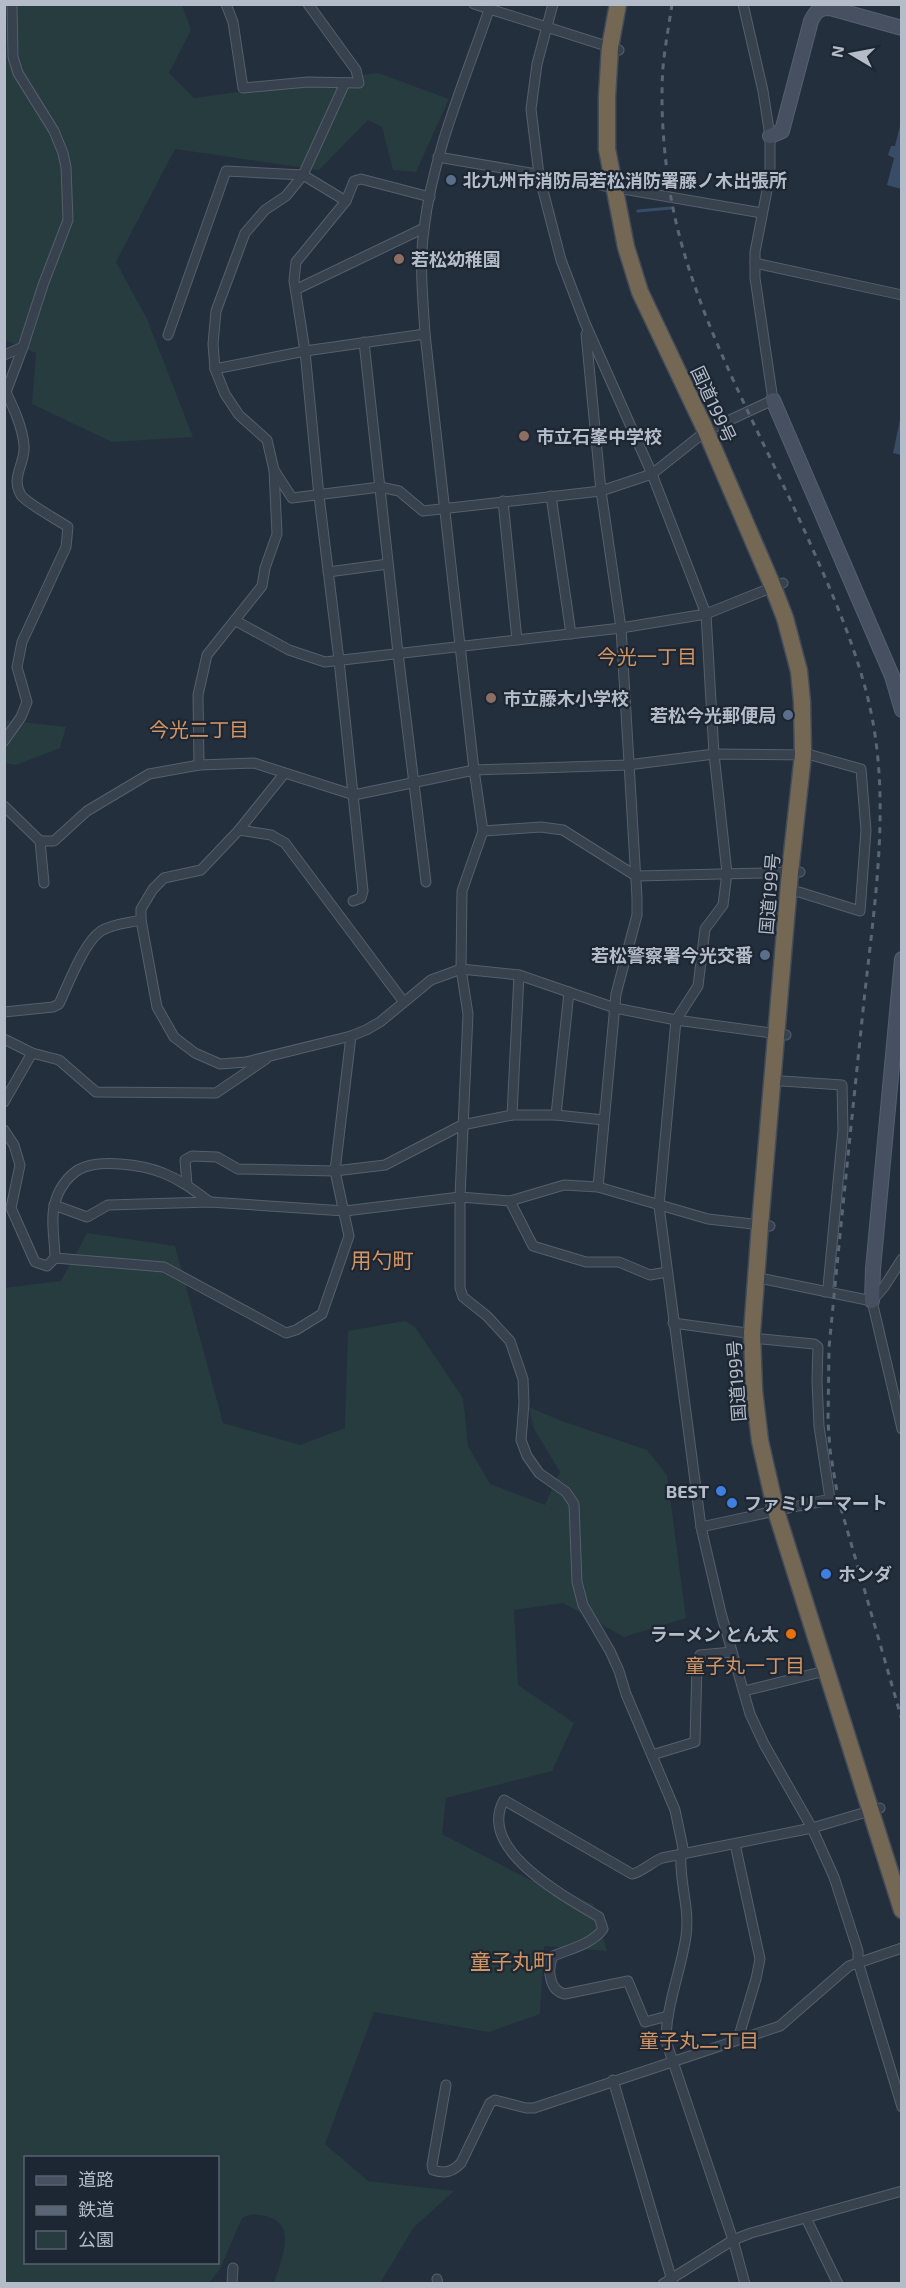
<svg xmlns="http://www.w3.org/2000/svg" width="906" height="2288" viewBox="0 0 906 2288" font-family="'Exo 2','Noto Sans JP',sans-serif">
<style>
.green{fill:#263c3f;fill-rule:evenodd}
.water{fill:#394c67}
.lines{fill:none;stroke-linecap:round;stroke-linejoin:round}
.stream{stroke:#394c67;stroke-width:3}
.street-casing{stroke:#565f6c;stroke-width:11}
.secondary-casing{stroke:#565f6c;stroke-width:16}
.highway-casing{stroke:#434c59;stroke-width:19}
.street{stroke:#38414e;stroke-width:9}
.secondary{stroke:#465061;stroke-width:14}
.highway{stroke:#746855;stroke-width:16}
.rail{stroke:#5a6575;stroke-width:3;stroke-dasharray:6 6;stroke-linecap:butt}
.service-dot{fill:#5c6f8a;stroke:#1d2633;stroke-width:2}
.education-dot{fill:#8d6e63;stroke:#1d2633;stroke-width:2}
.shop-dot{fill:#3f7fe0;stroke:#1d2633;stroke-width:2}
.food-dot{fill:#e8710a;stroke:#1d2633;stroke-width:2}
.labels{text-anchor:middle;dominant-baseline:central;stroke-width:4.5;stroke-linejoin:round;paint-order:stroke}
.poi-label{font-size:18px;font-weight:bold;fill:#b4bcc9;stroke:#1d2633;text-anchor:start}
.street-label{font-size:18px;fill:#b4bcc9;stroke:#1d2633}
.neighbourhood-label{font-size:20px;fill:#d59563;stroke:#1d2633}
.quarter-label{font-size:21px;fill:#d59563;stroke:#1d2633}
</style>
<rect width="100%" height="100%" fill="#242f3e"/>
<g class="green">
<polygon points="4,5 182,5 191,30 169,73 194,98 378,73 449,99 416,172 393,170 382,127 368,120 319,170 175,149 116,262 147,319 193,437 112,442 32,404 36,353 5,340"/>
<polygon points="4,720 66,727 60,748 16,765 5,763"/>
<path d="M87 1233 175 1246 223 1423 300 1445 345 1428 348 1331 405 1321 415 1327 463 1398 468 1446 490 1484 545 1505 560 1472 534 1429 529 1407 559 1420 647 1450 667 1475 686 1618 624 1637 563 1603 514 1610 518 1685 574 1723 552 1771 446 1798 442 1834 528 1879 593 1904 607 1951 544 1946 540 2014 489 2032 374 2012 325 2144 368 2181 454 2191 414 2227 380 2283H274C280 2263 298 2226 269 2217 259 2214 251 2213 242 2218L220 2269 209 2283H5L4 1288 61 1281ZM26 2158H218V2262H26Z"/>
</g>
<g class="water">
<polygon points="900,126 902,126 901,189 887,185 894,158 888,155 891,146 895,146"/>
<polygon points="901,415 901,455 893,453"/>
</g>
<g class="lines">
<g class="stream">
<polyline points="638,211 671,208"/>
<polyline points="800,1510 837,1503"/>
</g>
<g class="street-casing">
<g id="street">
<polyline points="226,4 233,22 243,88 308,82 359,83 356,70 308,4"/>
<polyline points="474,4 619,50"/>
<path d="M491 4C466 78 433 152 424 229 419 264 423 299 425 334L474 770 483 831 462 891 461 969 468 1014 460 1197V1288L463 1297 487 1316 510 1341 523 1379 524 1403 521 1440 527 1456 539 1473 566 1492 574 1504 577 1582 583 1605 610 1651 619 1671 626 1694 675 1810 684 1853"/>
<polyline points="553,4 537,64 531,109 539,175 561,260 585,323 652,474 706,614 714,754 727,873 723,905 705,929 698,986 676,1020 659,1206 701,1527 721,1613 750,1714 764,1744 812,1828 834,1877 858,1951 858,1962 902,2107"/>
<polyline points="438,157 762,213"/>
<polyline points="755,263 902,295"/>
<polyline points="297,289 424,228"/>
<polyline points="586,334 601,491 621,628 637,898 637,915 616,994 598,1187"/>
<polyline points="168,335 226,171 303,175 346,201"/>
<polyline points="364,342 398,653 426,882"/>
<polyline points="4,355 23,347"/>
<polyline points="215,369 305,351 425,334"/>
<polyline points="274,470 292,498 380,487 399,491 423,511 601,491 652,474 706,431 773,400 755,278 755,252 770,175 770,136 763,91 743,4"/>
<polyline points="551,496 571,634"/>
<polyline points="503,501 517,640"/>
<polyline points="328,572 388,564"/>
<polyline points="236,621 289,650 325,662 621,628 706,614 783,583"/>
<path d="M4 741 21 717 27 702 17 667 22 642 66 547 68 527C58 520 26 503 21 495 10 477 26 463 24 445 22 426 14 409 6 392L23 347 43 285 68 220 66 167 63 153 54 131 18 73 13 57 12 4"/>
<polyline points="199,765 198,695 207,655 262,586 265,568 277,534 274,470 267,440 239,415 225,394 215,369 213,344 216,311 245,233 265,210 286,196 303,175 345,83"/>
<polyline points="284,774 239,830 201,870 164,878 153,889 141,909 141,920 157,1007 174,1037 195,1053 220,1064 246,1062 351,1036 366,1030 380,1022 431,980 461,969 519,975 615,1008 676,1020 786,1035"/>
<polyline points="4,806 40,841 44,883"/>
<polyline points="239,830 271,835 285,843 403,1001"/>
<polyline points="483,831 541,827 563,830 636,876 800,872"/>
<polyline points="40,841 54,841 87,811 149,774 199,765 254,763 354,795 474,770 628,765 714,754 811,755 861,769 866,830 860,911 799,892"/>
<polyline points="353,901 361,898 363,891 339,660 319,496 305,351 294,281 296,262 346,201 354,181 361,179 430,197"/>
<path d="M4 1012 53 1007 59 1004C68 985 84 942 101 931 112 924 128 923 141 920"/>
<polyline points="4,1039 32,1053 59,1060 96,1092 216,1093 266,1059"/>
<polyline points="782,1081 842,1085 843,1130 828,1287 825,1292"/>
<polyline points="4,1102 32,1053"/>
<polyline points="512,1115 519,975"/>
<polyline points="556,1115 569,992"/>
<polyline points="4,1130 14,1145 20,1165 11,1208 35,1262 47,1266 55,1258 164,1267 286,1333 296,1330 322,1314 349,1236 335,1171 351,1036"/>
<polyline points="187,1185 185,1160 192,1156 217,1157 238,1169 335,1171 385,1165 462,1125 512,1115 556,1115 604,1120"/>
<polyline points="510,1201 533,1246 586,1262 619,1262 650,1275 667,1272"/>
<polyline points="54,1205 87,1217 108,1205 210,1202 345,1211 460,1197 510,1201 564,1185 598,1187 708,1219 770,1226"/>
<path d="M55 1258C55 1241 50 1219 55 1203 58 1190 67 1177 78 1170 98 1158 143 1165 163 1173 181 1180 195 1191 210 1202"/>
<polyline points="764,1279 872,1301"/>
<polyline points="872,1301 902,1429"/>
<polyline points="872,1301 884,1287 902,1259"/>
<polyline points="673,1323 754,1334"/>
<polyline points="701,1527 830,1499 819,1426 817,1381 818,1347 814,1344 762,1339"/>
<polyline points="744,1691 829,1670"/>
<polyline points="652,1755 695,1742 697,1663 700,1655 732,1652"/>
<polyline points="735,1844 760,1959 756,1979 738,2039"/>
<path d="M681 1854C679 1883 690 1906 686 1936 681 1971 666 2005 666 2041L733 2240 745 2284"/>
<path d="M668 2016 645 2022 628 1981 565 1994C549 1991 547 1969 553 1956 570 1949 592 1944 603 1929L599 1917C566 1897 476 1850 504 1800L632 1874C640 1873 652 1862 662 1858L812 1828 880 1808"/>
<polyline points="613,2080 673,2284"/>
<path d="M446 2085 432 2165 433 2170C445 2174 452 2172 461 2163L490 2103 495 2100 526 2108H534L780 2026 849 1966 902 1948"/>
<polyline points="806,2218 838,2284"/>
<polyline points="437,2279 438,2284"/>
<polyline points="232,2284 233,2268"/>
<polyline points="663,2284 733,2240 751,2233 902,2191"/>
</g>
</g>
<g class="secondary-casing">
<g id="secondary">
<path d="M770 136 782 131 811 21C816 11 819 8 830 8L902 28"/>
<polyline points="773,400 892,676 902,710"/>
<polyline points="872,1301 873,1269 902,959"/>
</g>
</g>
<g class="highway-casing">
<polyline id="highway" points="618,4 610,47 607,97 607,149 626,247 640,292 706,431 773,587 785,618 799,671 802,702 803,755 790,872 760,1225 752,1333 754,1390 760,1441 776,1511 902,1910"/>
</g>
<use href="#street" class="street"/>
<use href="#secondary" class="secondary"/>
<use href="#highway" class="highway"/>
<path class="rail" d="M672 4C669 25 665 46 663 67 660 110 664 156 671 198 692 314 758 427 806 534 832 593 859 652 872 717 890 810 874 907 864 1001 852 1117 840 1232 829 1348L828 1422 830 1450 838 1498 902 1720"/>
</g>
<g class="service-dot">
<circle cx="451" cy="180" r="6"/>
<circle cx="788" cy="715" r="6"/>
<circle cx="765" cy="955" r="6"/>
</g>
<g class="education-dot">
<circle cx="399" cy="259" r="6"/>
<circle cx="524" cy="436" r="6"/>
<circle cx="491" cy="698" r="6"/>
</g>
<g class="shop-dot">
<circle cx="721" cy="1491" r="6"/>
<circle cx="732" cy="1503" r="6"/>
<circle cx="826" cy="1574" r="6"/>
</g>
<circle class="food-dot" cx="791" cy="1634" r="6"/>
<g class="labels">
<g class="poi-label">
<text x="463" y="180">北九州市消防局若松消防署藤ノ木出張所</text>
<text x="411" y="259">若松幼稚園</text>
<text x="536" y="436">市立石峯中学校</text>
<text x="503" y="698">市立藤木小学校</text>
<text x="776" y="715" text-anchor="end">若松今光郵便局</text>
<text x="753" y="955" text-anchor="end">若松警察署今光交番</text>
<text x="709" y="1491" text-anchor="end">BEST</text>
<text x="744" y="1503">ファミリーマート</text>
<text x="838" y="1574">ホンダ</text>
<text x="779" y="1634" text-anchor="end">ラーメン とん太</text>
</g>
<g class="street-label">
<text transform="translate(714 404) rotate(65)">国道199号</text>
<text transform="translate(769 894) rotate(-85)">国道199号</text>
<text transform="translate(736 1381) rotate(-94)">国道199号</text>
</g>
<g class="neighbourhood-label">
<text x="647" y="656">今光一丁目</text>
<text x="199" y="729">今光二丁目</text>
<text x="745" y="1665">童子丸一丁目</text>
<text x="699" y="2040">童子丸二丁目</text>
</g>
<g class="quarter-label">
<text x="382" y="1259">用勺町</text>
<text x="512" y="1960">童子丸町</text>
</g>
</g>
<rect width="906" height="2288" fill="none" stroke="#b4bcc9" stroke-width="12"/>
<rect x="24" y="2156" width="195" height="108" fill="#1d2633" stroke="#59626f" stroke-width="1.5"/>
<rect x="36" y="2176" width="30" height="9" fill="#465061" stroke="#59626f" stroke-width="1.5"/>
<text x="78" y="2186" font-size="18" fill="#b4bcc9">道路</text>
<rect x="36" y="2206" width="30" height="9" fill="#5a6575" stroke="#59626f" stroke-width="1.5"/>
<text x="78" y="2216" font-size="18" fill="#b4bcc9">鉄道</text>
<rect x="36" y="2231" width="30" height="18" fill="#263c3f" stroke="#59626f" stroke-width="1.5"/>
<text x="78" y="2246" font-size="18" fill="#b4bcc9">公園</text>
<g transform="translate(852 54) rotate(280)" stroke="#1d2633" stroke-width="4.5" paint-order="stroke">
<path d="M0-4.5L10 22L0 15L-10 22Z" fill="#b4bcc9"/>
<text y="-9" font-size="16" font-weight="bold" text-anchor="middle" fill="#b4bcc9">N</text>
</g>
</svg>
